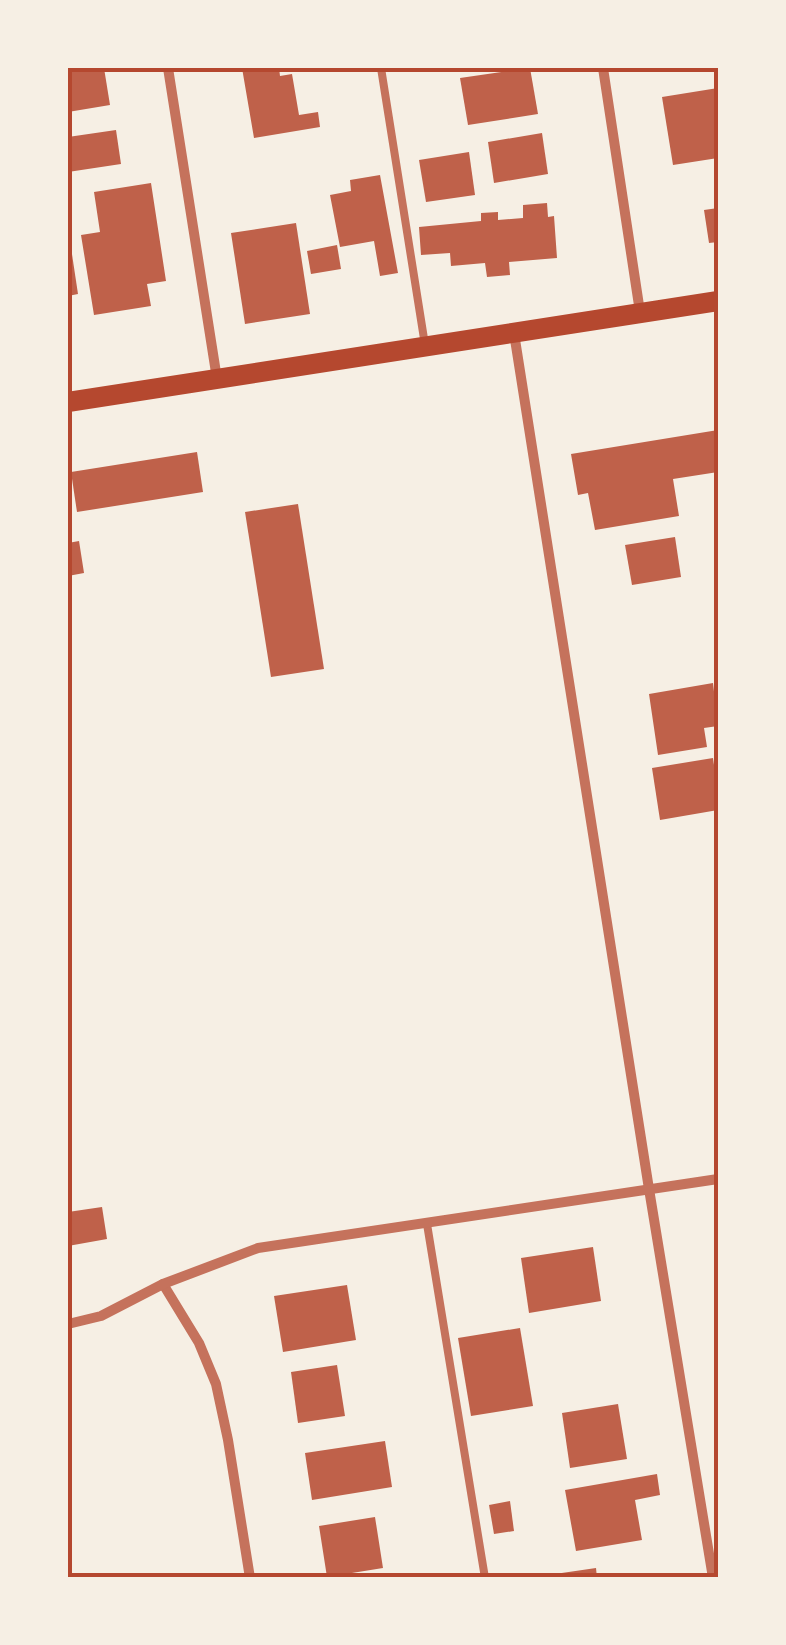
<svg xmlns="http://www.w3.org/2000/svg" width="786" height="1645" viewBox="0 0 786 1645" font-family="Signika,sans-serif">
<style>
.building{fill:#bf614a}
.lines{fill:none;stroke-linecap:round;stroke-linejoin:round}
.service{stroke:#c5725c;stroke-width:8}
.minor{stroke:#c5725c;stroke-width:10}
.secondary{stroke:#b5482f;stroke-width:20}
.neatline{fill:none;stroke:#b5482f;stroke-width:4}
</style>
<rect width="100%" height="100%" fill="#f6efe4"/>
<g class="building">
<polygon points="68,68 104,68 110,105 68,112"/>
<polygon points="242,68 279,68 280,76 292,74 299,115 318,112 320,127 254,138"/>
<polygon points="530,68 538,114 468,125 460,78"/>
<polygon points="718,88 718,158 673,165 662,97"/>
<polygon points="116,130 121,164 68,172 68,137"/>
<polygon points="542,133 548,174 494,183 488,142"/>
<polygon points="469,152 475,195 426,202 419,160"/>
<polygon points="380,175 398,273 380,276 374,241 340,247 330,195 351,191 350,180"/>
<polygon points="151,183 166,281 147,284 151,306 94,315 81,235 100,232 94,192"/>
<polygon points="547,203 548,217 554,216 557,258 509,262 510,275 487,277 485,263 451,266 450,253 421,255 419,227 481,221 481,213 498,212 498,220 523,218 523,205"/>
<polygon points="718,208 718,242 709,243 704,210"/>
<polygon points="296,223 310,314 245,324 231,233"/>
<polygon points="68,241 70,241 78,294 68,296"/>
<polygon points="337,245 341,269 311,274 307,251"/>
<polygon points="718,430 718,472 673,479 679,516 595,530 588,493 578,495 571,454"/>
<polygon points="197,452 203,492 77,512 71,472"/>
<polygon points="298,504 324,669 271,677 245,512"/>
<polygon points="675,537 681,577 632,585 625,545"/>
<polygon points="79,541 84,573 68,576 68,543"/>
<polygon points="713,683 718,726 704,728 707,747 658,755 649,694"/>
<polygon points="713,758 718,793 718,810 660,820 652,768"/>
<polygon points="102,1207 107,1239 68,1246 68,1212"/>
<polygon points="593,1247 601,1301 529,1313 521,1258"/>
<polygon points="347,1285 356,1340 283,1352 274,1296"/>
<polygon points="520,1328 533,1406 471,1416 458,1338"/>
<polygon points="337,1365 345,1416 298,1423 291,1372"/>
<polygon points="618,1404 627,1459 570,1468 562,1413"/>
<polygon points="385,1441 392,1487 312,1500 305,1453"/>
<polygon points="657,1474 660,1495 635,1500 642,1540 576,1551 565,1490"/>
<polygon points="510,1501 514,1531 494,1534 489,1505"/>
<polygon points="375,1517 383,1568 327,1577 319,1526"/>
<polygon points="596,1568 597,1578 549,1578 548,1575"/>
</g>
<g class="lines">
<g class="service">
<polyline points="381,68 425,345"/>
<polyline points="427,1224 485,1578"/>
</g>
<g class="minor">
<polyline points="168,68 217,379"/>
<polyline points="603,68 640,312"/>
<polyline points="514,333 649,1189 713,1578"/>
<polyline points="163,1284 199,1343 216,1384 228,1440 250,1578"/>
<polyline points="68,1324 101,1316 163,1284 258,1248 718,1179"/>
</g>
<polyline class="secondary" points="68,402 718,301"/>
</g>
<rect width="786" height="1645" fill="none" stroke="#f6efe4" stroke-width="140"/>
<rect x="70" y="70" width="646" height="1505" class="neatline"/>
</svg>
